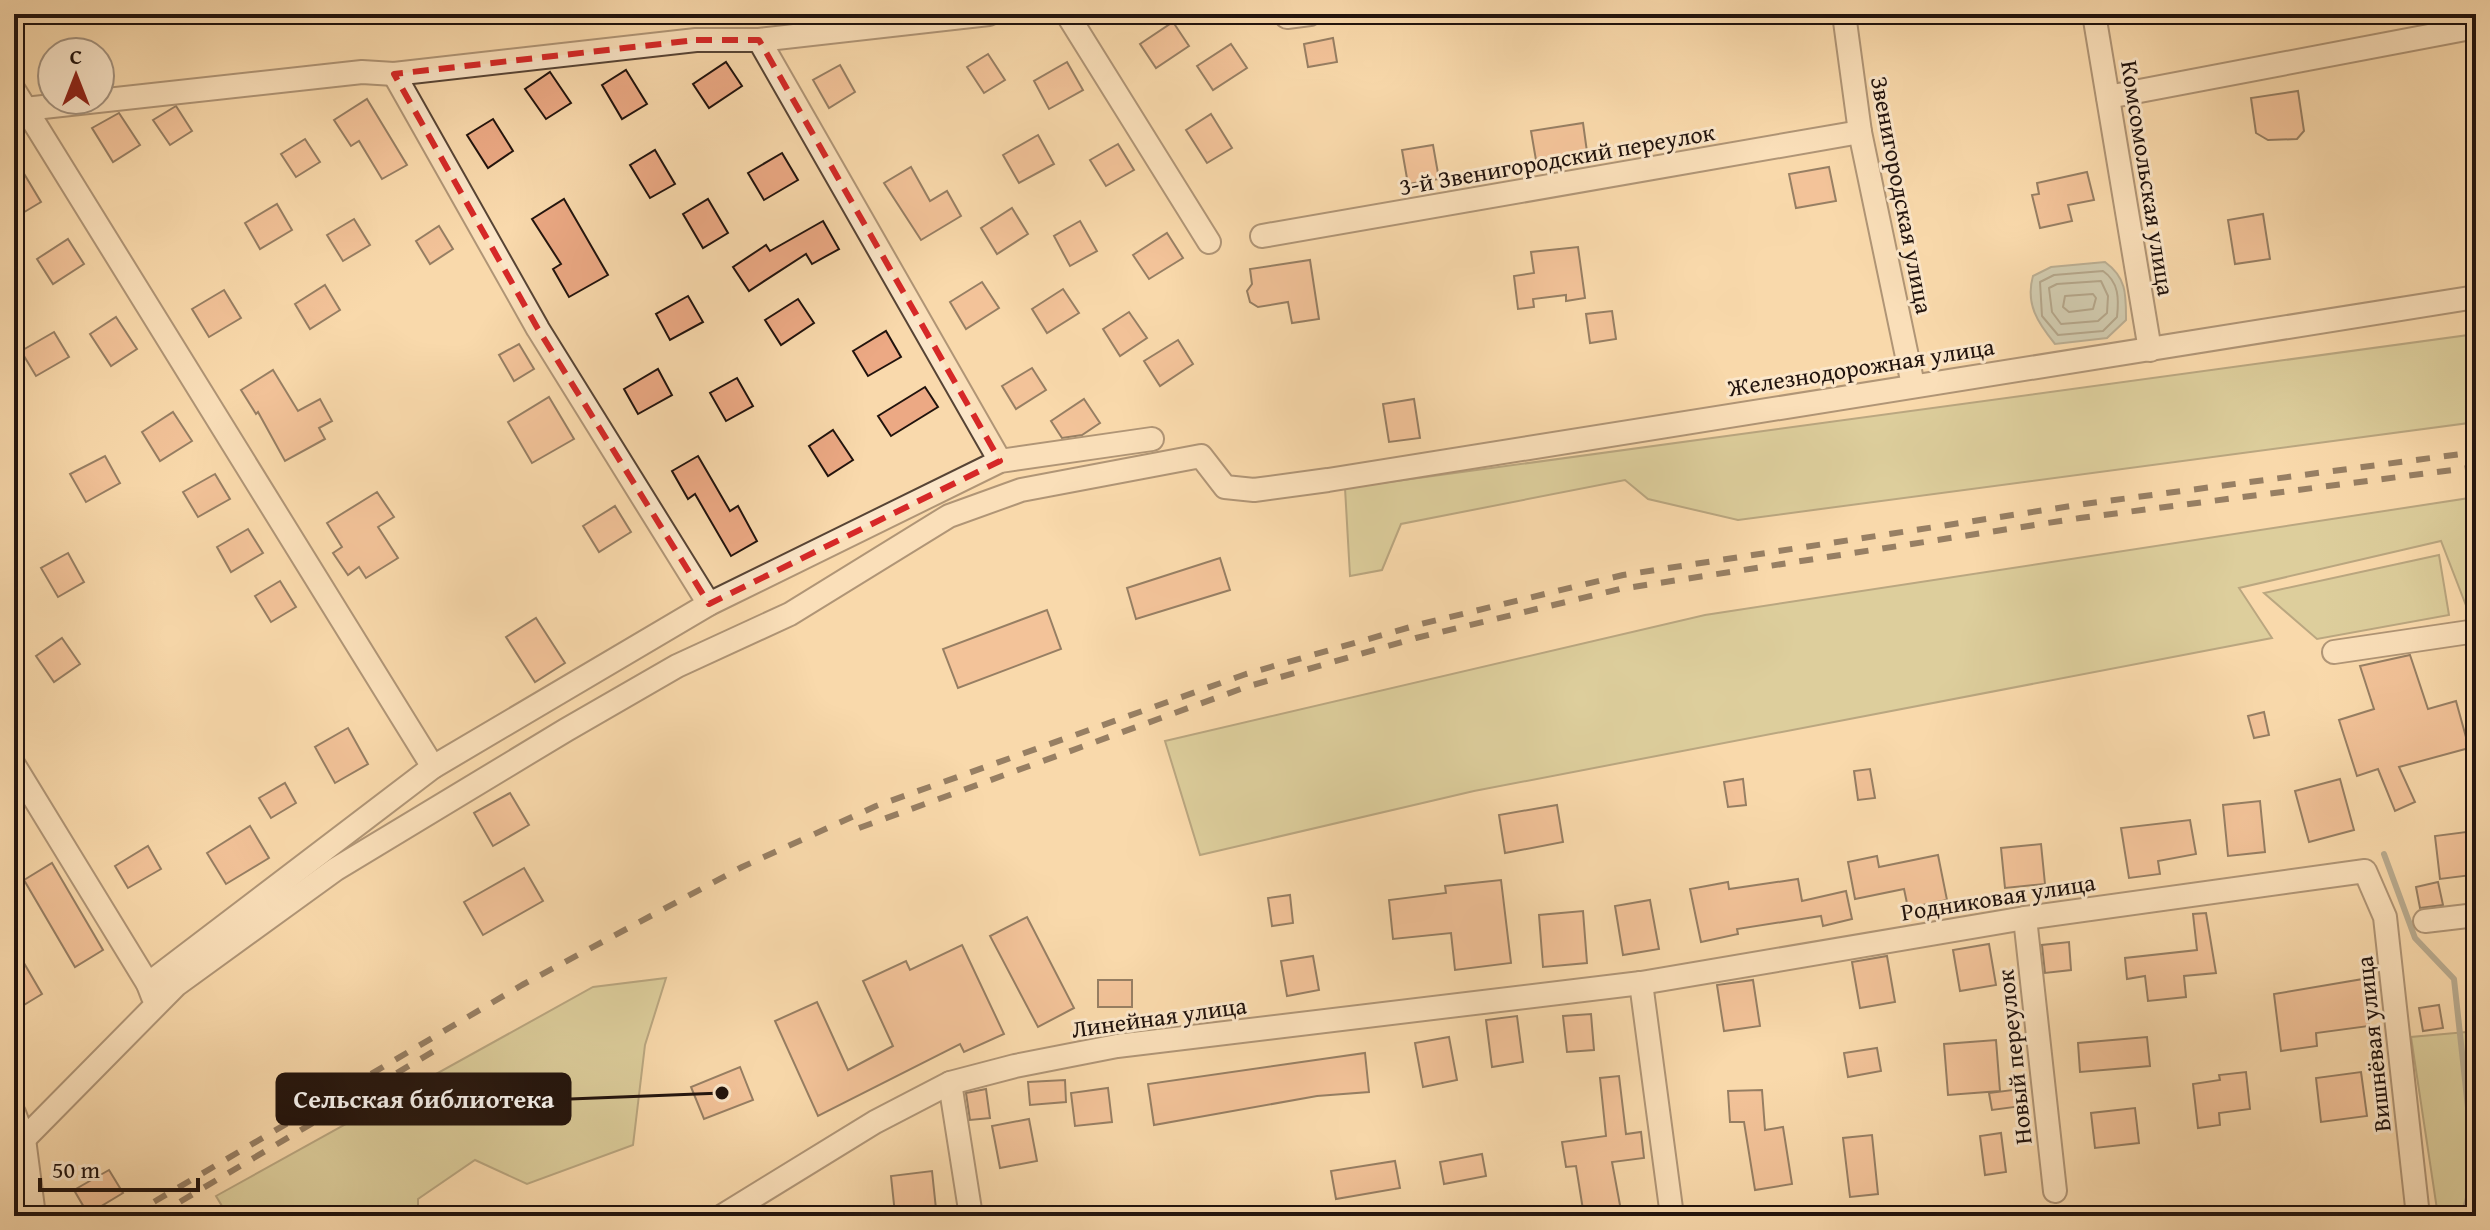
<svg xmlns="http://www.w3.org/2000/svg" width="2490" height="1230" viewBox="0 0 2490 1230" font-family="'Gentium Book Plus',serif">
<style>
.green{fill:#bbc08b;stroke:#6e6a4c;stroke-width:2}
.water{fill:#a0b9b1;stroke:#6d776f;stroke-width:2}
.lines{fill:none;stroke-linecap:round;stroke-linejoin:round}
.shore{stroke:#60665f;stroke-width:2}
.stream{stroke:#6d776f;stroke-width:6}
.building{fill:#eca984;stroke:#21130d;stroke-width:2}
.minor-casing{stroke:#574435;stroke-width:26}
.minor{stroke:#fbe6c9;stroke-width:22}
.rail{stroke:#21130d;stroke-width:6;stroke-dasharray:14 14;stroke-linecap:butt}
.marked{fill:none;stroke:#d62828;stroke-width:6;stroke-dasharray:16 10;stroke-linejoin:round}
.labels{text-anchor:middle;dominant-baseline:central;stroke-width:6;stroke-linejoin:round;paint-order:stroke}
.street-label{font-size:24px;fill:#21130d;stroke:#fbe6c9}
.leader{fill:none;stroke:#21130d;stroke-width:3}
.callout-dot{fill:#21130d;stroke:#fbe6c9;stroke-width:3}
.callout{fill:#21130d;stroke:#21130d;stroke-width:3}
.callout-label{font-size:26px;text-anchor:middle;font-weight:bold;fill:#fff}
</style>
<rect width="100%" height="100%" fill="#f9d9ac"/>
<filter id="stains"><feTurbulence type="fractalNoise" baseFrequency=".0025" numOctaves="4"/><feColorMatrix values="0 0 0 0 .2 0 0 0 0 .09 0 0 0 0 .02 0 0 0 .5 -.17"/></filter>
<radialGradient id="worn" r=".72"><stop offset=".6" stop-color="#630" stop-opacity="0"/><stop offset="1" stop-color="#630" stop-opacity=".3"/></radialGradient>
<g class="green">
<polygon points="2476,334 2476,422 1738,520 1648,499 1625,480 1401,524 1382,570 1350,576 1345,488"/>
<polygon points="2476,497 2476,607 2467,608 2441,541 2239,588 2272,638 1474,791 1200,855 1165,741 1705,615"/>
<polygon points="2439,555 2449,615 2317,639 2264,593"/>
<polygon points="666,978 645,1045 633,1145 527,1184 475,1160 418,1199 418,1216 228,1216 216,1196 593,987"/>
<polygon points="2466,1032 2476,1108 2476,1216 2438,1216 2411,1037"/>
</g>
<path class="water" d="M2105 262C2127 278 2126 295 2126 320L2107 338 2055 344C2038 323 2025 304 2033 276L2051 267Z"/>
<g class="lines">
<g class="shore">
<path d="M2103 271C2119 282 2119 299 2117 317L2103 331 2058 335 2042 316 2040 282 2054 275Z"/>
<polygon points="2101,281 2108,296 2107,313 2098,321 2061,324 2052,312 2049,288 2057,284"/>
<polygon points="2093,294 2096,298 2093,309 2069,312 2063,307 2065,296"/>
</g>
<polyline class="stream" points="2384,854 2415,938 2454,979 2475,1172 2465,1209 2469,1216"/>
</g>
<g class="building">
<polygon points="1173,22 1189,46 1156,68 1140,44"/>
<polygon points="1333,38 1337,62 1308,67 1304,44"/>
<polygon points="1231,44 1247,68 1213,90 1197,66"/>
<polygon points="988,54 1005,80 984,93 967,67"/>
<polygon points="726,62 742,86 709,108 693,84"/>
<polygon points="1067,62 1083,90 1049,109 1034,81"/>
<polygon points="840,65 855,92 829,108 813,80"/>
<polygon points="626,70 647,104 622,119 602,85"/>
<polygon points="550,72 571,103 546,119 525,89"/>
<polygon points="2298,91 2304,131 2297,139 2268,140 2256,133 2251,98"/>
<polygon points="367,99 407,165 382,179 359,141 351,146 334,120"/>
<polygon points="176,106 192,131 170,145 153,120"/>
<polygon points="119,113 140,145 113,162 92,128"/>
<polygon points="1211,114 1232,148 1207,163 1186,130"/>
<polygon points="493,119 513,151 488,168 467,135"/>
<polygon points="1583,123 1588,159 1537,166 1531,131"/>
<polygon points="1038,135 1054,164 1019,183 1003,155"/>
<polygon points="305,139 320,162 296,177 281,154"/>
<polygon points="1118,144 1134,170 1106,186 1090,160"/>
<polygon points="1433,145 1439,179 1408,184 1402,150"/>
<polygon points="655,150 675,184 650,198 630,165"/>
<polygon points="782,153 798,180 764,200 748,173"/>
<polygon points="14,157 41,202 21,214 14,203"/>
<polygon points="911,167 930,201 947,191 961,216 921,240 884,183"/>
<polygon points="1829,167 1836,201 1796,208 1789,174"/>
<polygon points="2087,172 2094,200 2068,205 2072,221 2040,228 2032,195 2039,194 2037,183"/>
<polygon points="564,199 608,275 569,297 553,269 561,264 532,219"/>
<polygon points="708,199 728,233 703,248 683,214"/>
<polygon points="277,204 292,230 260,249 245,223"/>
<polygon points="1012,208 1028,234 997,254 981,228"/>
<polygon points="2263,214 2270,259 2235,264 2228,220"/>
<polygon points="354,219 370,245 343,261 327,235"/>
<polygon points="823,221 839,249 812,264 806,254 749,291 733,267 766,245 770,251"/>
<polygon points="1080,221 1097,251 1070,266 1054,236"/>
<polygon points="439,226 453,249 430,264 416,241"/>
<polygon points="1167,233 1183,258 1149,279 1133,255"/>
<polygon points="68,239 84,264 53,284 37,259"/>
<polygon points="1578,247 1585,298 1566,301 1566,295 1533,299 1534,307 1518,309 1514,276 1534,273 1531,252"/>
<polygon points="1310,260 1319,319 1292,323 1288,302 1258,307 1250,302 1247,291 1252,284 1250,269"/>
<polygon points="982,282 999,308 966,329 950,302"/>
<polygon points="325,285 340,310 310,329 295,304"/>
<polygon points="1063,289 1079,313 1047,333 1032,309"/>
<polygon points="224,290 241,318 209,337 192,309"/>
<polygon points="688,296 703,322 670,340 656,314"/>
<polygon points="798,299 814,323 781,345 765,320"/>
<polygon points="1612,311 1616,339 1590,343 1586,314"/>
<polygon points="1129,312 1147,338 1120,356 1103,329"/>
<polygon points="116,317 137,349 111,366 90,334"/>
<polygon points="886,331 901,357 868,376 853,351"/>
<polygon points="54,332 69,357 36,376 21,351"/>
<polygon points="1178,340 1193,364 1160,386 1144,361"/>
<polygon points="519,344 534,369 514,381 499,355"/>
<polygon points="1032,368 1046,390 1016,409 1002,386"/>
<polygon points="658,369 672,395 638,414 624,389"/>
<polygon points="273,370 298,411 320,399 332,421 319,428 325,439 285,461 258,412 256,414 241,390"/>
<polygon points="737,378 753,406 726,421 710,393"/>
<polygon points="925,387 938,407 891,436 878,416"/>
<polygon points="549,397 574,439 532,463 508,422"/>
<polygon points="1084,399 1100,423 1082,435 1062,438 1051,421"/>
<polygon points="1414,399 1420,438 1389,442 1383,404"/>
<polygon points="173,412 192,441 160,461 142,432"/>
<polygon points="833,430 853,460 828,476 809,446"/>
<polygon points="105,456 120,483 86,502 70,474"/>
<polygon points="698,456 730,511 738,506 757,541 731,556 695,494 688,499 672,471"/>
<polygon points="215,474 230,499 198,517 183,492"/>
<polygon points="377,492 394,517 378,527 398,558 366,578 359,567 348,575 333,553 342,547 327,523"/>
<polygon points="615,506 631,532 599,552 583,526"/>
<polygon points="248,529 263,553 231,572 217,547"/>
<polygon points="68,553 84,582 58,597 41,568"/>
<polygon points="1220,558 1230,590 1136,619 1127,588"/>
<polygon points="280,581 296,607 271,622 255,596"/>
<polygon points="1047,610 1061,649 958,688 943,649"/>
<polygon points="536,618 565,663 535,682 506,637"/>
<polygon points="62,638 80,664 54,682 36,656"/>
<polygon points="2410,655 2428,709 2456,701 2469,748 2399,767 2415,802 2395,811 2378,769 2357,776 2339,720 2374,709 2360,666"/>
<polygon points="2264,712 2269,735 2254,738 2248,716"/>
<polygon points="348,728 368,764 335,783 315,747"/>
<polygon points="1870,769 1875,798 1858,800 1854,771"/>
<polygon points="1743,779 1746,805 1728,807 1724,782"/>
<polygon points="2340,779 2354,830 2309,842 2295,791"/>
<polygon points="285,783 296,803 271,818 259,798"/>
<polygon points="510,793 529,825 493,846 474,813"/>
<polygon points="2260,801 2265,852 2228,856 2223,805"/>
<polygon points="1557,805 1563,842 1505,853 1499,815"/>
<polygon points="2190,820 2196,854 2158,861 2160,874 2129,878 2121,828"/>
<polygon points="250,826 269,858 226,884 207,853"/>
<polygon points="2466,832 2472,875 2440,879 2435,836"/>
<polygon points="2041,844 2045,884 2005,888 2001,848"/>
<polygon points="148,846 161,869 128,888 115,866"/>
<polygon points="1938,855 1947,900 1908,908 1904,889 1855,899 1848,862 1877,856 1879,867"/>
<polygon points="52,863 103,950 75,967 24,880"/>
<polygon points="524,868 543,901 483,935 464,902"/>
<polygon points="1798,879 1802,901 1846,891 1852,919 1823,926 1821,916 1737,929 1738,934 1701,942 1690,889 1728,882 1729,889"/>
<polygon points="1501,880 1511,963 1455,970 1451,933 1393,939 1389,900 1446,893 1445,886"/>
<polygon points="2438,882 2443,905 2420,908 2416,887"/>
<polygon points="1290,895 1293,923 1272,926 1268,898"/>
<polygon points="1650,900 1659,949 1623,955 1615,906"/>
<polygon points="1583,911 1587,963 1543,967 1539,915"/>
<polygon points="2206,913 2216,973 2184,976 2186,997 2148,1001 2145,976 2127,979 2125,958 2197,950 2193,914"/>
<polygon points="1027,917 1074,1008 1038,1027 990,936"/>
<polygon points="2069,942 2071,970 2045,973 2042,945"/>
<polygon points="1989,944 1996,985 1960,991 1953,950"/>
<polygon points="962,945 1004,1034 964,1052 960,1044 818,1116 775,1021 817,1002 848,1070 893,1046 863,981 906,961 910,970"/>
<polygon points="14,946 42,994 14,1011"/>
<polygon points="1313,956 1319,990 1287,996 1281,961"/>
<polygon points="1887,956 1895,1002 1860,1008 1852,962"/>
<polygon points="2363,979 2369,1026 2316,1033 2317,1046 2281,1051 2274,994"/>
<rect x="1098" y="980" width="34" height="27"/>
<polygon points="1753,980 1760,1026 1724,1031 1717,985"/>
<polygon points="2439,1005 2443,1028 2423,1031 2419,1008"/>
<polygon points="1591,1014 1594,1050 1567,1052 1563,1016"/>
<polygon points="1517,1016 1523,1062 1492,1067 1486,1020"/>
<polygon points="1449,1037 1457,1080 1423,1087 1415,1043"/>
<polygon points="2147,1037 2150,1066 2080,1072 2078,1043"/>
<polygon points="1996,1040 2000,1091 1948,1095 1944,1044"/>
<polygon points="1877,1048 1881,1071 1848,1077 1844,1053"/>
<polygon points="1365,1053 1369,1092 1317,1096 1154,1125 1148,1084"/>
<polygon points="740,1067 753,1100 704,1119 691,1087"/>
<polygon points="2246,1072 2250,1109 2219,1113 2220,1125 2198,1128 2193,1084 2220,1080 2219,1075"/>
<polygon points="2361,1072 2367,1116 2321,1122 2316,1078"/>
<polygon points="1619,1076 1626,1134 1641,1132 1644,1158 1612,1162 1622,1216 1584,1216 1576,1166 1566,1167 1562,1142 1606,1136 1600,1078"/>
<polygon points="1065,1080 1066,1102 1030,1105 1028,1082"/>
<polygon points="1108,1088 1112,1122 1075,1126 1071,1093"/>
<polygon points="986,1089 990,1118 970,1120 966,1093"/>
<polygon points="2020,1089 2022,1106 1992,1110 1989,1093"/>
<polygon points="1762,1090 1765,1130 1783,1127 1792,1184 1755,1190 1744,1122 1730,1122 1728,1091"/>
<polygon points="2135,1108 2139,1143 2095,1148 2091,1113"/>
<polygon points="1029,1119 1037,1161 1000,1168 992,1126"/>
<polygon points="2001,1133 2006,1172 1985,1175 1980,1136"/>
<polygon points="1872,1135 1878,1194 1850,1197 1843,1138"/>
<polygon points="1482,1154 1486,1176 1444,1184 1440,1162"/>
<polygon points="1395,1161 1400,1188 1336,1199 1331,1171"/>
<polygon points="109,1170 123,1193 88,1214 74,1190"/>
<polygon points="932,1171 936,1209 895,1214 891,1176"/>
</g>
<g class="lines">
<g class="minor-casing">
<g id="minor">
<polyline points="1067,14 1209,242"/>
<polyline points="1844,14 1860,132 1913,385"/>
<polyline points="2094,14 2150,350"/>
<polyline points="1287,17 1310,14"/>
<polyline points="759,40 1000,461"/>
<polyline points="394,74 538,329 709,604"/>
<polyline points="14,90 433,767"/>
<polyline points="2108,97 2476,27"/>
<polyline points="25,109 362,72 394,74 696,40 759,40 989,14"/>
<polyline points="1262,236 1860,132"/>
<polyline points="2334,652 2476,631"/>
<polyline points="14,765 148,984 153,997"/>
<polyline points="2025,918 2055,1191"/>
<polyline points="2425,921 2476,915"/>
<polyline points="1641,983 1672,1216"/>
<polyline points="148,984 433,767 709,604 1000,461 1152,439"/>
<polyline points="950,1083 971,1216"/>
<polyline points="14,1113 24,1139 34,1216"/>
<polyline points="24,1139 176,985 336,869 566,730 677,666 790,614 949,516 1021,490 1201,456 1225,487 1254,490 1328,480 2476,297"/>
<polyline points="722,1216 875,1122 950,1083 1015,1066 1117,1046 1641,983 2025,918 2365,871 2385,917 2418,1216"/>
</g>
</g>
<use href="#minor" class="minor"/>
<g class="rail">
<polyline points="859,828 1246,687 1416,638 1620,589 2080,518 2476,467"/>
<polyline points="130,1216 522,985 742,867 876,806 1246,674 1421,624 1623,575 2084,504 2476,452"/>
<polyline points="156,1216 434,1051"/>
</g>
</g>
<path d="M0 0H2490V1230H0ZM696 40H759L1000 461 709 604 538 329 394 74Z" fill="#f9d9ac" fill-opacity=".55" fill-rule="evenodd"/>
<path class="marked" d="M696 40H759L1000 461 709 604 538 329 394 74Z"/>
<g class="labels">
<g class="street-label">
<text transform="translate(1557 159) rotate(-10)">3-й Звенигородский переулок</text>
<text transform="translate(2148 178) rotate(81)">Комсомольская улица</text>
<text transform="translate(1902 195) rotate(79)">Звенигородская улица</text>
<text transform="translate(1861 367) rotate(-9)">Железнодорожная улица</text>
<text transform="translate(1998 897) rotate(-9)">Родниковая улица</text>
<text transform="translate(1159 1017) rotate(-8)">Линейная улица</text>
<text transform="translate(2373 1044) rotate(-96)">Вишнёвая улица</text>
<text transform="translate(2014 1057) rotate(-96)">Новый переулок</text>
</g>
</g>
<path class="leader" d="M722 1093L570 1099"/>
<circle class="callout-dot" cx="722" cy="1093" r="8"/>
<rect class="callout" x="277" y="1074" width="293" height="50" rx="8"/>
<g class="callout-label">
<text x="424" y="1108">Сельская библиотека</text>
</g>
<rect width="2490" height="1230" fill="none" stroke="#f9d9ac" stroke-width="48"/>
<rect x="16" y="16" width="2458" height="1198" fill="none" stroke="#21130d" stroke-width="4"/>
<rect x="24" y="24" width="2442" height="1182" fill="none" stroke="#21130d" stroke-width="2"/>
<g transform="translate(76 76)"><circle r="38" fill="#fbe6c9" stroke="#a4927e" stroke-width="2"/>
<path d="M0-6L14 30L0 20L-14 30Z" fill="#8f2418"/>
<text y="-12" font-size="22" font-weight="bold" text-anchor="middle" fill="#21130d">С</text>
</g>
<path d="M40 1178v12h158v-12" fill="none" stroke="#21130d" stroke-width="4"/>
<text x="52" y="1178" font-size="24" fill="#21130d" stroke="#fbe6c9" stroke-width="6" paint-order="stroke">50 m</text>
<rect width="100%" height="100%" filter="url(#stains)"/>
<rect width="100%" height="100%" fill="url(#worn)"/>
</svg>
